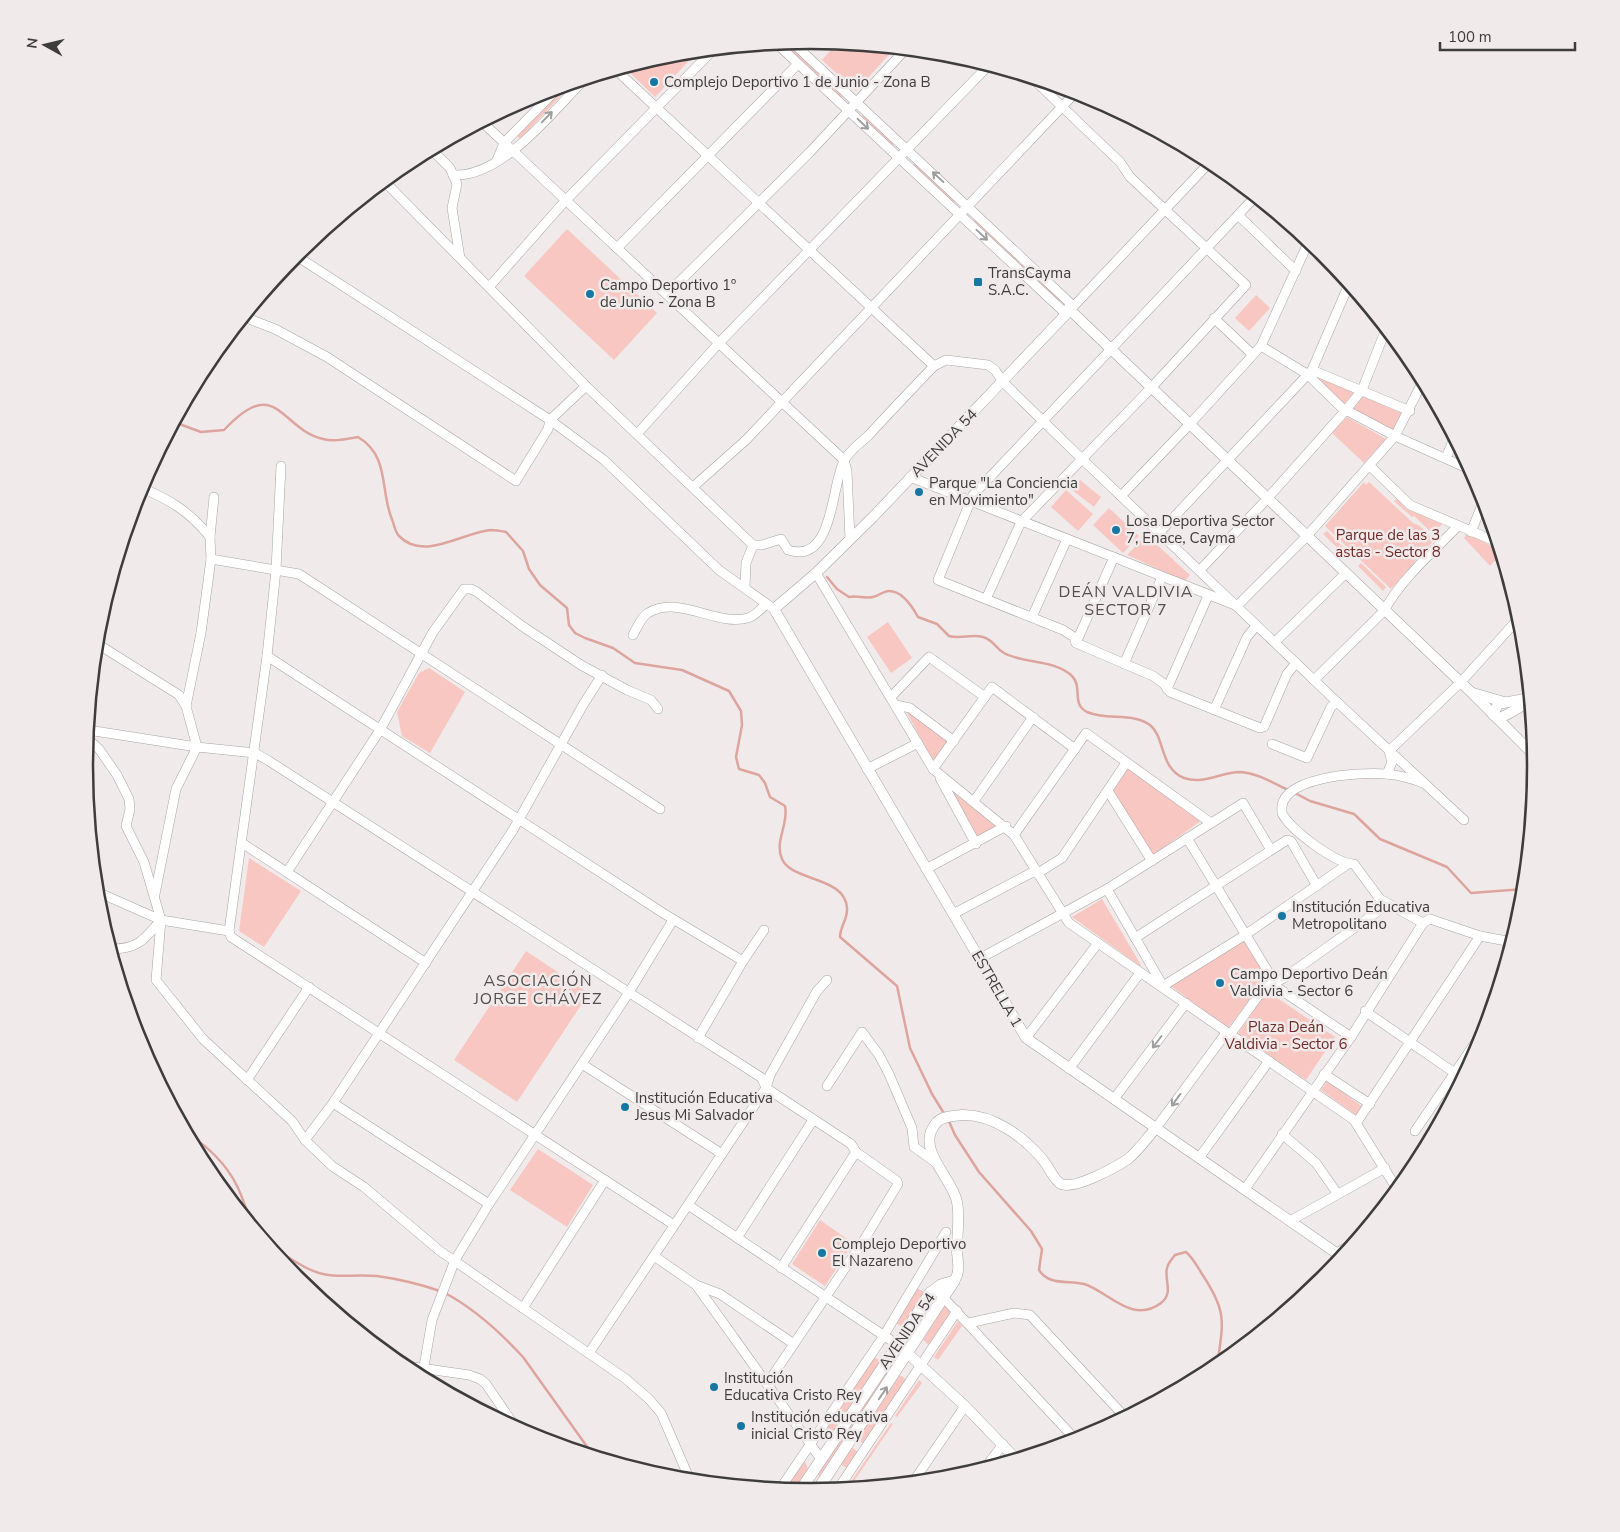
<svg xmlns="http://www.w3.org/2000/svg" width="1620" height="1532" viewBox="0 0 1620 1532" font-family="'Nunito Sans',sans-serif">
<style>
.green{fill:#f8c7c2}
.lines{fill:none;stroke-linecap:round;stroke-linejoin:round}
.stream{stroke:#dea49e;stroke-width:2.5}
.minor-casing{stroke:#a9a4a3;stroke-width:10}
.tertiary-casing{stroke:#a9a4a3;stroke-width:11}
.secondary-casing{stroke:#a9a4a3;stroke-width:12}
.minor{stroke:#fff;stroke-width:9}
.tertiary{stroke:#fff;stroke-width:10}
.secondary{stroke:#fff;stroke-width:11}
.oneway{stroke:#9e9e9e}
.poi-dot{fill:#1677a3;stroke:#f0ebea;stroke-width:2}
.labels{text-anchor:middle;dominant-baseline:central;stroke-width:5;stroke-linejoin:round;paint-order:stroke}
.poi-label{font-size:15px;fill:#3e3c3c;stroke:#f0ebea;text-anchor:start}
.street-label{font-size:15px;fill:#3e3c3c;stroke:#f0ebea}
.park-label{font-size:15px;fill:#6f2a27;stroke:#f0ebea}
.neighbourhood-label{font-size:16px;letter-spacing:1px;fill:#544f4f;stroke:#f0ebea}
.rim{fill:none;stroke:#3e3c3c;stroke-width:2.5}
</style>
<rect width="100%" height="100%" fill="#f0ebea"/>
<g class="green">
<polygon points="787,42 844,95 841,98 781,43"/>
<polygon points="837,43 895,48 856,91 822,60"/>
<polygon points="698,51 655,97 624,67 669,54"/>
<polygon points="574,82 520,139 517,136 566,85"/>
<polygon points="864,114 895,143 892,146 861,117"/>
<polygon points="916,162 956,200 953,203 913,165"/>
<polygon points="976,218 1021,261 1018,264 973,221"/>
<polygon points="567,229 657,313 614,360 524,276"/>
<polygon points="1022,262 1061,299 1058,302 1020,265"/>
<polygon points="1256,295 1270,308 1249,331 1235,318"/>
<polygon points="1317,377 1354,392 1344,404"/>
<polygon points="1362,396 1404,414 1393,431 1353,409"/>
<polygon points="1347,417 1386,439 1364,463 1332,433"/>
<polygon points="1080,480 1101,497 1094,507 1072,490"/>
<path d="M1364 482 1366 485 1369 482 1413 523C1423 526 1427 533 1433 541L1391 589 1325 526Z"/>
<polygon points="1066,490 1093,514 1078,531 1051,507"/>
<polygon points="1397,499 1405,508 1442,524 1433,534 1414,516 1412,517 1394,501"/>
<polygon points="1109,508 1139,536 1123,553 1093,525"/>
<polygon points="1327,531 1352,556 1349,559 1323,534"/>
<polygon points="1467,533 1500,551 1501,555 1490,566 1464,538"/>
<polygon points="1146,535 1190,575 1185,581 1127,555"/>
<polygon points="1361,563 1386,587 1383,591 1358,566"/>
<polygon points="888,622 912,658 891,673 867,637"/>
<polygon points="429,668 465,692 430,753 402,736 397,712 419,673"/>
<polygon points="909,712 948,741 935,759 932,759 907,713"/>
<polygon points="1128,769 1201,821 1153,855 1113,790"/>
<polygon points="949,789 995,826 977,838"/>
<polygon points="249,858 301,891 264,947 239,931"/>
<polygon points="1102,899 1141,965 1140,966 1072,917"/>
<polygon points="1244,941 1268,981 1259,987 1228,1028 1171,986"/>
<polygon points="526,951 589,993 517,1102 454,1060"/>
<polygon points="1267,991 1335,1037 1306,1080 1238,1034"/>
<polygon points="1327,1081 1363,1107 1357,1116 1321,1090"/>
<polygon points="1422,1142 1426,1145 1417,1163 1411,1159"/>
<polygon points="538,1149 593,1185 567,1227 510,1190"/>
<polygon points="820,1220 853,1243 825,1286 792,1264"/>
<polygon points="917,1288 924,1292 903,1328 896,1323"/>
<polygon points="945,1305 951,1309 951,1314 930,1346 923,1340"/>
<polygon points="958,1321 962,1326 938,1360 934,1357"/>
<polygon points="874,1357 881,1361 828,1440 821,1436"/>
<polygon points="887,1369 891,1372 821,1478 817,1473"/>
<polygon points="900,1375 907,1380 864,1444 857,1439"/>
<polygon points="919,1380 922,1383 897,1417 895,1416"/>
<polygon points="891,1423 893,1424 852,1484 850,1483"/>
<polygon points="851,1447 858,1452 847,1468 840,1464"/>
<polygon points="805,1461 808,1469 794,1490 786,1488"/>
</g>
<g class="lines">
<g class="stream">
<path d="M174 422 201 432 224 430C277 373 280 429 323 439 335 442 346 439 358 437 391 457 379 491 393 522 394 526 396 533 399 536 424 562 463 532 491 530 495 530 501 531 506 532L523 551 529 569 540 585 567 608 569 625 575 633 585 638 613 648 635 663 682 670 729 691 741 711 742 725 736 757 739 769 759 775 765 783 770 797 785 806C789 824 774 842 782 859 792 882 845 876 847 908 848 919 840 926 840 937L897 986 910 1048 932 1094 945 1115"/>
<path d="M827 577 837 589 849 597C857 595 865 599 873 597 878 596 882 592 888 591 902 590 912 606 918 617L937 624 949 636C960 639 972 634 983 637 994 640 995 648 1004 653 1023 664 1054 659 1072 676 1083 687 1071 704 1087 712 1107 721 1132 712 1150 725 1165 737 1160 769 1184 778 1204 785 1221 772 1240 772 1258 773 1275 784 1290 791"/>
<polyline points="1295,793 1310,801 1354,814 1380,839 1447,867 1471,893 1524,889"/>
<path d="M948 1119 955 1135 979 1172 1031 1231 1042 1249 1039 1270C1049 1286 1068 1280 1084 1284 1108 1291 1132 1325 1161 1303 1174 1293 1164 1280 1167 1268 1168 1263 1172 1259 1175 1255L1186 1252C1193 1258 1197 1266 1202 1274 1228 1313 1223 1322 1217 1367"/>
<path d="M187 1134C207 1145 227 1165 237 1186 243 1197 245 1210 252 1221 262 1238 279 1252 296 1262 329 1283 343 1273 377 1276 398 1279 420 1284 440 1291"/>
<path d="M445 1293C475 1309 500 1332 523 1357L593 1455"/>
</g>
<g class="minor-casing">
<g id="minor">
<polyline points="792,42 1069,302 1070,310"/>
<polyline points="776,43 1062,310 1070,310"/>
<polyline points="616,70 934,366"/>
<polyline points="482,122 844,460 847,471 850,539"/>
<polyline points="431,149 450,168 457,184 452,208 460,258"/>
<polyline points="497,160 504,143 559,87"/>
<path d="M453 175C502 178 552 112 584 80"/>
<polyline points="384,181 586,386 753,545 746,563 745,587"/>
<polyline points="1255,197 973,495 938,580 1063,630 1074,637 1076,643 1153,676 1163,683 1170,692 1260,728 1264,727 1287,674 1296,663"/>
<polyline points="1239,216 1296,271"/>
<polyline points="617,248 798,64"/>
<polyline points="295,255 550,420 604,460 719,570 774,609"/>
<polyline points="489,287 566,200 714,49"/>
<polyline points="667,294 810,152 906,49"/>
<polyline points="1070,310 1211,161"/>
<polyline points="244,317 275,329 327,357 516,481 548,429 550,420 586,386"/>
<polyline points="1214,318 1252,354"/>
<polyline points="1261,346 1307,374 1342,408 1395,436 1471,470"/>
<polyline points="1312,370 1410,411"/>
<polyline points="637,434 719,343 989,65"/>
<polyline points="1446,458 1454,438"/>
<polyline points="281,466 276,570 267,656 229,931 231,937 674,1225"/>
<polyline points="1370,466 1410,505 1497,542"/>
<polyline points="910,477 1235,605"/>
<path d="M140 487C170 500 189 511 210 537"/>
<polyline points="693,487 746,440 1076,92"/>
<polyline points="1122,495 1189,425 1261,346 1309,241"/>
<polyline points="1471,532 1484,500"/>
<polyline points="1159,533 1312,370 1349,284"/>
<path d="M753 545H762L781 539 788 550C834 565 831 485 844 461 848 452 860 443 868 436 890 412 912 389 934 366L946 360 988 365 995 370 1003 382 1082 459 1337 702 1464 820"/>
<polyline points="211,559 299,574 660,809"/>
<polyline points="1200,570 1267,499 1346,410 1362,390 1386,329"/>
<polyline points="816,573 933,769 1014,835 1069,923 1354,1120 1397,1189"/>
<polyline points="986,599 1021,522 1151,388 1246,285 1130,177 1120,162 1032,78"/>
<polyline points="1237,606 1306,537 1395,436 1423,381"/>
<polyline points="1032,617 1067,539"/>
<path d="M633 635C637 628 641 617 648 613 679 594 716 627 748 618 755 616 761 609 766 604"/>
<polyline points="1275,642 1345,574"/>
<polyline points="96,643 179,695 186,706"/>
<polyline points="1076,643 1114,557"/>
<polyline points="267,656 663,913 743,961"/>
<polyline points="1124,664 1162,577"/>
<path d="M1314 680 1384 611C1401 579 1433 552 1458 526"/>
<polyline points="1167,689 1208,596"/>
<polyline points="891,697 929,657 985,697"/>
<polyline points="896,705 910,708 954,741"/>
<polyline points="1214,710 1247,637 1256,626"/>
<polyline points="88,730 197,747 255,753 269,761 762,1078 766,1088 851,1144 856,1152 897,1181 898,1184 864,1240 767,1384"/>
<polyline points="87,738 99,749 117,775 129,799 130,809 126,826 144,862 161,920 156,980 203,1039 292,1121 305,1140 332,1166 364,1187 440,1251 626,1379 649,1399 661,1413 690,1480"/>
<polyline points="1272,744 1307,758 1331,707 1337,702"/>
<polyline points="867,769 918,743"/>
<polyline points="933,769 992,687 1075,749"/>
<polyline points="1387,774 1392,762 1389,751 1460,683 1520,617"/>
<polyline points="940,778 976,844"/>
<path d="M1423 783C1411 778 1398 775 1386 774 1361 772 1276 776 1282 813 1289 829 1336 864 1354 864L1380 899 1423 923 1430 919 1480 936 1512 942"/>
<polyline points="1108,791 1152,861"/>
<polyline points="974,801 1033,717"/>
<polyline points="1014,835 1086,733 1211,823"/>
<polyline points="1187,838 1278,988 1351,1037"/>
<polyline points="242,843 426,963"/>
<polyline points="926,869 1006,826"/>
<polyline points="287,872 380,730 433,632 464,589 471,589 477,592 522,626 581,665 627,690 651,700 658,709"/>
<polyline points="96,889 102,894 161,920 229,931"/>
<polyline points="1107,889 1163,986 1245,935 1348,864"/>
<polyline points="155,894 176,789 197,747 186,706 201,633 211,559 210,537 214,497"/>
<polyline points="953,914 1031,873 1038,873 1062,858 1126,763"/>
<polyline points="1135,938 1287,840 1291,841 1317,886"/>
<path d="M111 949C138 949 144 940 161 920"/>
<polyline points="979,959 1107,889 1243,803 1271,850"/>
<polyline points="1365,1011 1462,1078"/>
<polyline points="1230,1035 1264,988 1284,978 1388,904"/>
<polyline points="698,1038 743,961 764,930"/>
<polyline points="1026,1038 1098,943"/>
<polyline points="582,1064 722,1154"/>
<polyline points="1069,1069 1140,973"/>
<polyline points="1324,1074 1370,1104"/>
<polyline points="247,1080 309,987"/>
<polyline points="827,1086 862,1032 879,1055 889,1074 912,1128 914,1147 935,1162"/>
<polyline points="1114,1099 1186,1003"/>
<polyline points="333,1103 489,1204"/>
<polyline points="1357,1122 1480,936"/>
<polyline points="1156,1128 1226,1033"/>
<polyline points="1415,1131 1486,1027"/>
<polyline points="1282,1134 1316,1163 1337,1193"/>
<polyline points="305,1140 333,1103 513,830 583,705 602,675"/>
<polyline points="1199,1158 1269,1061"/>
<polyline points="1245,1189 1351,1037 1423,923"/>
<polyline points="688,1205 898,1345"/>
<polyline points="1290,1221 1385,1168"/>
<polyline points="737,1238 813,1120"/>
<polyline points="1337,1253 1353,1243"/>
<polyline points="654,1256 696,1285 821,1459"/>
<polyline points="781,1268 856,1152"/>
<polyline points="696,1285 720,1294 794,1344"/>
<polyline points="940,1294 1076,1440"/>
<polyline points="523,1308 605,1180"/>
<polyline points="969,1323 1014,1313 1030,1315 1125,1417"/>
<polyline points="589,1353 766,1088 770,1075 817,991 827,980"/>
<polyline points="400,1365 469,1375 480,1379 486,1384 516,1428"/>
<polyline points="422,1378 432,1320 455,1260 489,1204 628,994 673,920"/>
<polyline points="985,1468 1003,1444"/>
<polyline points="913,1482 965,1406"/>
<polyline points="780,1489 883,1337 946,1232"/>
<polyline points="838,1489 957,1311"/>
</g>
</g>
<g class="tertiary-casing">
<g id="tertiary">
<polyline points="1473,693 1504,702"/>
<polyline points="1493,715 1498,704 1529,698"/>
<path d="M1497 718C1505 718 1520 706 1529 702"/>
<polyline points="1342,1257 1026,1038 774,609 816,573 873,517 1070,310 1472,693 1535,756"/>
<path d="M954 1281C956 1278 958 1274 958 1270 959 1264 957 1257 957 1251 957 1235 960 1217 957 1202 953 1178 913 1148 937 1122 943 1116 954 1116 962 1115 993 1114 1024 1137 1043 1160 1049 1167 1053 1179 1061 1184 1075 1190 1116 1167 1128 1159 1138 1151 1147 1138 1156 1128"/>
<polyline points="903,1349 965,1406 1016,1459"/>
</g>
</g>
<g class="secondary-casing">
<g id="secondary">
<polyline points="800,1491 898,1345 930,1293 941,1285 954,1281"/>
<polyline points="817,1491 954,1281"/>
</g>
</g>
<use href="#minor" class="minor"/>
<use href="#tertiary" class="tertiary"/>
<use href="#secondary" class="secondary"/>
</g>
<defs><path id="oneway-shaft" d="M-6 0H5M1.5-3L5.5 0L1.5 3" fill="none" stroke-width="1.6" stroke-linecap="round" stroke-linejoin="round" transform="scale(1.25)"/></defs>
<g class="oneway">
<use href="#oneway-shaft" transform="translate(547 117) rotate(-46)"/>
<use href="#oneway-shaft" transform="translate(863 124) rotate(43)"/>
<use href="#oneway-shaft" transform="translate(938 177) rotate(-137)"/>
<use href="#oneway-shaft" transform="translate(982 235) rotate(43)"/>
<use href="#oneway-shaft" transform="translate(1157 1042) rotate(127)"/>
<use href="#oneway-shaft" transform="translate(1176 1100) rotate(126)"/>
<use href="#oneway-shaft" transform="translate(883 1393) rotate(-56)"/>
</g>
<g class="poi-dot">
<circle cx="654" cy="82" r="5"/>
<rect x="973" y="277" width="10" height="10" rx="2.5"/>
<circle cx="590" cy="294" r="5"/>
<circle cx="919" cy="492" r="5"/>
<circle cx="1116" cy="530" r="5"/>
<circle cx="1282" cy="916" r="5"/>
<circle cx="1220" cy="983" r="5"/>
<circle cx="625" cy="1107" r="5"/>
<circle cx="822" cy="1253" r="5"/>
<circle cx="714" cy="1387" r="5"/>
<circle cx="741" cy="1426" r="5"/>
</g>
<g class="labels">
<g class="poi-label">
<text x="664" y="82">Complejo Deportivo 1 de Junio - Zona B</text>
<text x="988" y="273">TransCayma<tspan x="988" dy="17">S.A.C.</tspan></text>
<text x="600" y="285">Campo Deportivo 1º<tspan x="600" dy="17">de Junio - Zona B</tspan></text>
<text x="929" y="483">Parque "La Conciencia<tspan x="929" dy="17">en Movimiento"</tspan></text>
<text x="1126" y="521">Losa Deportiva Sector<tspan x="1126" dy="17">7, Enace, Cayma</tspan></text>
<text x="1292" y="907">Institución Educativa<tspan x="1292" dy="17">Metropolitano</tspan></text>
<text x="1230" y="974">Campo Deportivo Deán<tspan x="1230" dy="17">Valdivia - Sector 6</tspan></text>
<text x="635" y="1098">Institución Educativa<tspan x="635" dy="17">Jesus Mi Salvador</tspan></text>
<text x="832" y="1244">Complejo Deportivo<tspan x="832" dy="17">El Nazareno</tspan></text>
<text x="724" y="1378">Institución<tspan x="724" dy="17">Educativa Cristo Rey</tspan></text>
<text x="751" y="1417">Institución educativa<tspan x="751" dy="17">inicial Cristo Rey</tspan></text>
</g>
<g class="street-label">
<text transform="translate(944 443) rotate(-46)">AVENIDA 54</text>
<text transform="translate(997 989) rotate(60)">ESTRELLA 1</text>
<text transform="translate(907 1331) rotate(-56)">AVENIDA 54</text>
</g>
<g class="park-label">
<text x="1388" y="535">Parque de las 3<tspan x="1388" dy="17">astas - Sector 8</tspan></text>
<text x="1286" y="1027">Plaza Deán<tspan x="1286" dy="17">Valdivia - Sector 6</tspan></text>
</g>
<g class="neighbourhood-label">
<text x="1126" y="592">DEÁN VALDIVIA<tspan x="1126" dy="18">SECTOR 7</tspan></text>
<text x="538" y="981">ASOCIACIÓN<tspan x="538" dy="18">JORGE CHÁVEZ</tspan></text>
</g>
</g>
<path d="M0 0H1620V1532H0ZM93 766a717 717 0 1 1 1434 0a717 717 0 1 1-1434 0Z" fill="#f0ebea" fill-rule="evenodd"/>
<path class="rim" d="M93 766a717 717 0 1 1 1434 0a717 717 0 1 1-1434 0Z"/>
<g transform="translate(45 45) rotate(278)" stroke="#f0ebea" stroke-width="4" paint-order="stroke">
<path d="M0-4L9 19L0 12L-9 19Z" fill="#3e3c3c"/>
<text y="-8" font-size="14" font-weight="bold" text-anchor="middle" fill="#3e3c3c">N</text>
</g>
<path d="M1440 42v8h135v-8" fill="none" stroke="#3e3c3c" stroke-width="2.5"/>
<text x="1448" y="42" font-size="15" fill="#3e3c3c" stroke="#f0ebea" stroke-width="4" paint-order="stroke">100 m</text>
</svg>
